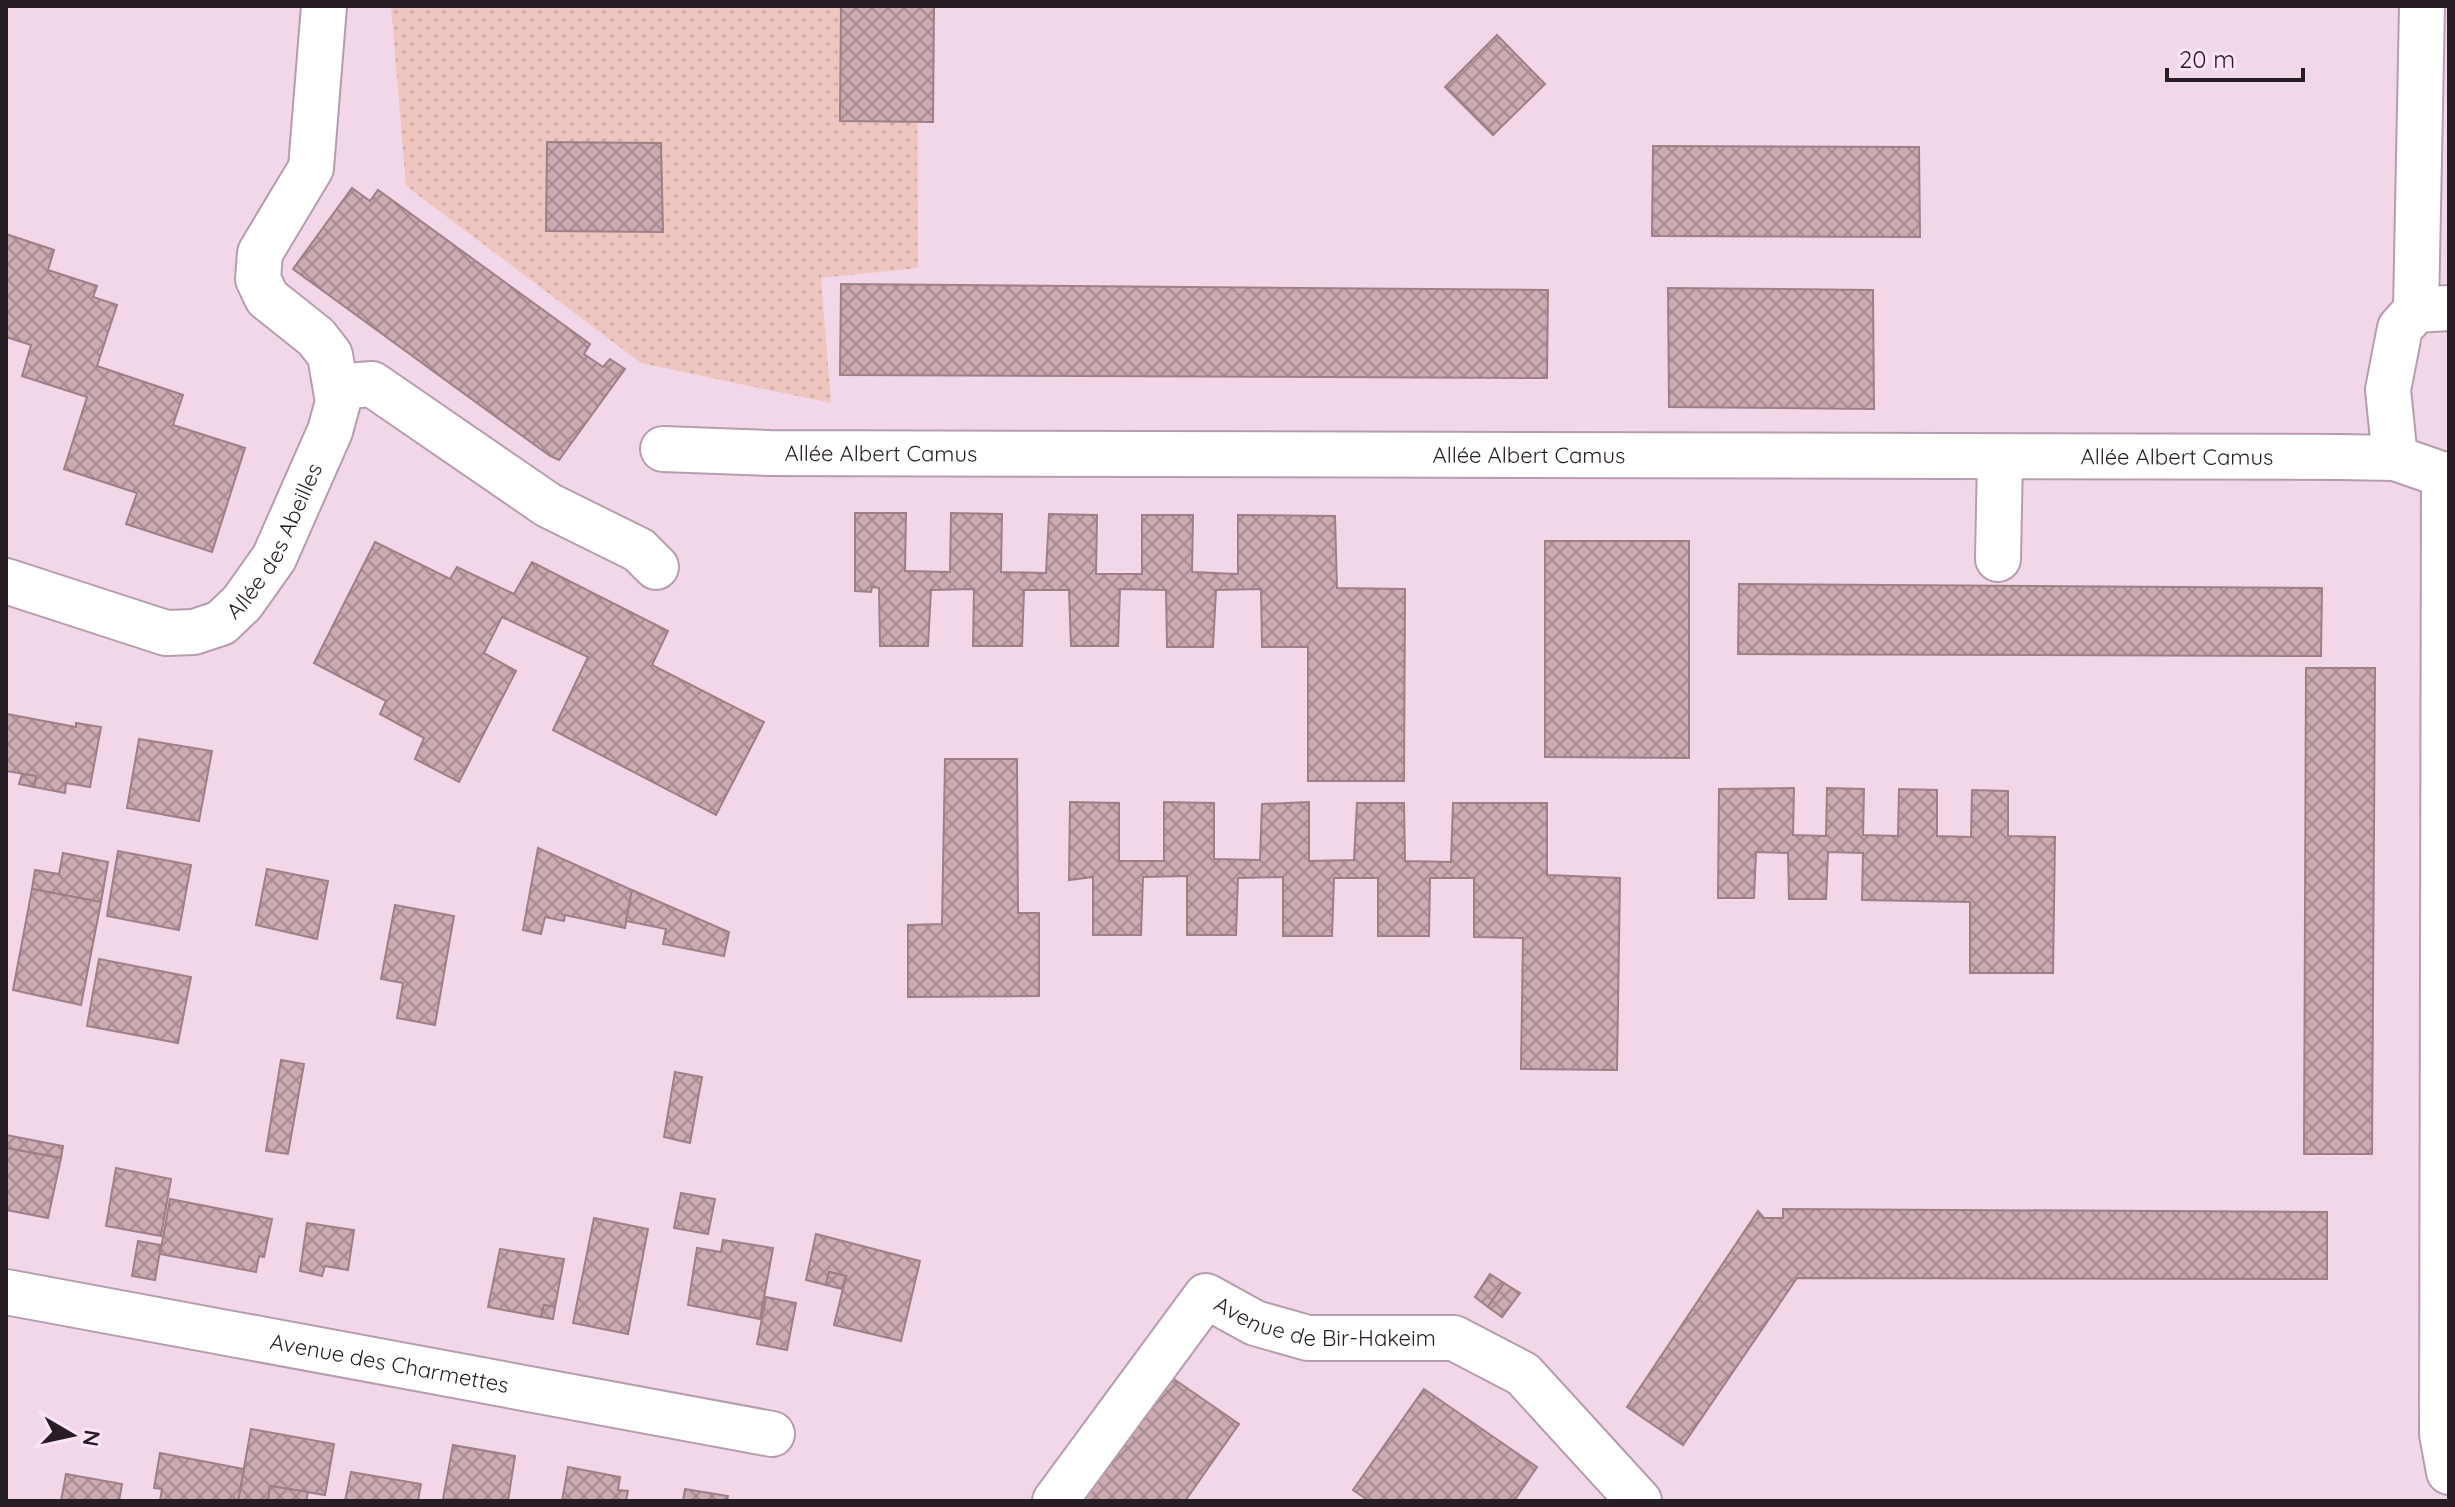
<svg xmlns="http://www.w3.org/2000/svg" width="2455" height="1507" viewBox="0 0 2455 1507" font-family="Quicksand,sans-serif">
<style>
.grass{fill:url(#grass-dots)}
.building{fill:url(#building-cross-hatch);stroke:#9d7f85;stroke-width:2}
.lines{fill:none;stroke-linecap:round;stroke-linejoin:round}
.minor-casing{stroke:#b69dad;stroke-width:48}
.minor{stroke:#fff;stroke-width:44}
.labels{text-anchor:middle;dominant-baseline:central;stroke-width:7;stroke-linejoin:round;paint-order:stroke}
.street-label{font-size:22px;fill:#271d24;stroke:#ffe4f6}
</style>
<defs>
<pattern id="grass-dots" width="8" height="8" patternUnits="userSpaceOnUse" patternTransform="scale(2)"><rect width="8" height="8" fill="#eec6bf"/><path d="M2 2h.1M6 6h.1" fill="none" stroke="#ccaaa4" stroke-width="1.8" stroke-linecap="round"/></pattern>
<pattern id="building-cross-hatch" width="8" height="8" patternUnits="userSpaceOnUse" patternTransform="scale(2)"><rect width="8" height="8" fill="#cbabb1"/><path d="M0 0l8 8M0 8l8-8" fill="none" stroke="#a58b90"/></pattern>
</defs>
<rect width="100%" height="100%" fill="#f2d7e8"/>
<polygon class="grass" points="391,6 917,6 918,268 821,278 831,403 641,363 406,186"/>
<g class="building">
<polygon points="841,6 934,6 933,122 840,121"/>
<polygon points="1497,35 1545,84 1493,135 1445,87"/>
<polygon points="547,142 661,143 663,232 546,231"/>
<polygon points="1653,146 1919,147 1920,237 1652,236"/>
<polygon points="352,188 370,201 378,190 590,344 584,354 603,367 610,359 625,369 559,460 550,456 293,269"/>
<polygon points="6,234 54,250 48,270 97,286 93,297 117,305 97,366 183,395 173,425 245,448 212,552 126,524 137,493 64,469 87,397 22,376 31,345 6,337"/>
<polygon points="841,284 1548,290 1547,378 840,375"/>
<polygon points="1668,288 1873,290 1874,409 1669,407"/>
<polygon points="855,513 906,513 905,571 950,572 951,513 1002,514 1001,572 1046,573 1049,514 1097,515 1096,574 1142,574 1142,515 1193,515 1192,572 1238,574 1238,515 1335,516 1337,588 1405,589 1404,781 1308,781 1308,647 1262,647 1261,589 1216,590 1213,647 1167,647 1166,590 1120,589 1118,646 1071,646 1069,590 1024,590 1022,646 973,646 974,589 931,590 928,646 880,646 879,588 872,587 871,592 855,591"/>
<polygon points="1545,541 1689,541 1689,758 1545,757"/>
<polygon points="375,542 450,579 457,567 514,594 532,562 668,631 652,665 764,722 716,815 553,730 588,657 502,617 484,653 516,671 459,782 415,759 424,738 380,714 386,701 314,663"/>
<polygon points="1739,584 2322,588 2321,656 1738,654"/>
<polygon points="2306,668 2375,668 2372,1154 2304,1154"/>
<polygon points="7,714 76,727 76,723 101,727 90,787 66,783 65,793 34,787 36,776 6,771"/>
<polygon points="139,739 212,751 199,821 127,808"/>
<polygon points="945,759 1017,759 1018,913 1039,913 1039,996 908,997 908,925 942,924"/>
<polygon points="22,774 36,776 34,787 19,784"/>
<polygon points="1794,788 1793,835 1826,836 1827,788 1864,789 1863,835 1898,836 1899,789 1937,790 1937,836 1971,837 1972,790 2008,791 2008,836 2055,837 2053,973 1970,973 1970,902 1862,900 1863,853 1828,852 1826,899 1789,899 1788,853 1756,852 1754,898 1718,898 1719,789"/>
<polygon points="1070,802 1119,803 1119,861 1164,861 1164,802 1214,803 1214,859 1260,860 1262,804 1309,802 1309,861 1354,860 1357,803 1404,803 1405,861 1451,862 1453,803 1547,803 1547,875 1620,878 1617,1070 1521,1069 1523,938 1474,937 1474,878 1430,878 1429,936 1378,936 1378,878 1334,878 1332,936 1283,936 1283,877 1238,878 1236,935 1187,935 1187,876 1143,877 1141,935 1093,935 1093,877 1069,880"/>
<polygon points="538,848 632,890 625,928 565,915 564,921 545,917 541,934 523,930"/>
<polygon points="118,851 191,865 179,930 107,916"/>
<polygon points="63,853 108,862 101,902 32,889 35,870 59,874"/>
<polygon points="267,869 328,881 317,939 256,925"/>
<polygon points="32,889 101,902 81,1005 13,990"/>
<polygon points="632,890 729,932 724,956 663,944 666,929 626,921"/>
<polygon points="395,905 454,916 435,1025 397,1018 403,983 381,979"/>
<polygon points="99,959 191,977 178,1043 87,1026"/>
<polygon points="281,1060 304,1064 288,1154 266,1151"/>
<polygon points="675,1072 702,1077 690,1143 664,1137"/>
<polygon points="6,1135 63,1146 61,1158 6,1148"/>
<polygon points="6,1148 61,1158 48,1218 6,1210"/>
<polygon points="116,1168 171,1179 161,1236 106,1226"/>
<polygon points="681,1193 715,1199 708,1234 674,1228"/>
<polygon points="170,1199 272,1219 264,1257 259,1256 256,1272 160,1254"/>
<polygon points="1783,1209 2327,1212 2327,1279 1797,1278 1683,1445 1627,1407 1758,1211 1764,1218 1783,1218"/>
<polygon points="594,1218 648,1229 628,1334 573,1323"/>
<polygon points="307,1223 354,1230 348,1270 325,1266 322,1276 300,1271"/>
<polygon points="816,1234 920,1261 901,1341 834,1325 846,1276 829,1272 826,1285 806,1280"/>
<polygon points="723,1240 773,1248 760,1319 688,1305 697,1248 721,1252"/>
<polygon points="138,1241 161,1245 155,1280 132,1276"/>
<polygon points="500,1249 564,1259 555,1307 544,1305 541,1317 488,1307"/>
<polygon points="829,1272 846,1276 842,1289 826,1285"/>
<polygon points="1490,1274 1504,1283 1488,1307 1475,1297"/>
<polygon points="1504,1283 1520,1293 1502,1317 1488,1307"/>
<polygon points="766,1297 796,1303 787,1350 757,1344"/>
<polygon points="544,1305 555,1307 553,1319 541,1317"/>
<polygon points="1168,1375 1239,1424 1185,1501 1080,1501"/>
<polygon points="1424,1389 1537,1467 1514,1501 1369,1501 1353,1490"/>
<polygon points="251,1429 334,1444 325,1495 270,1486 268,1501 238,1501"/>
<polygon points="453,1445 515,1456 508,1501 443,1499"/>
<polygon points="160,1453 244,1469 238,1501 160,1501 162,1489 154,1488"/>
<polygon points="568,1467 620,1477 618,1490 628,1491 626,1501 562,1501"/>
<polygon points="351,1472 421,1484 418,1501 345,1501"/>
<polygon points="66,1474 122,1484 119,1501 61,1501"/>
<polygon points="270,1486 308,1492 306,1501 268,1501"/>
<polygon points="685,1489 728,1496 727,1501 683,1501"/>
</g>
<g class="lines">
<g class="minor-casing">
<g id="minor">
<polyline points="2416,310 2422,6"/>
<polyline points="336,387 372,384 548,505 639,550 656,567"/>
<path id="s1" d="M663 449 769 453 2339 457 2395 458 2444 475 2449 474"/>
<polyline points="2395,458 2388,390 2400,328 2416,310 2449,308"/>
<polyline points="2444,475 2442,1434 2449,1472"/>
<polyline points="1998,559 2000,458"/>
<path id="s2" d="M6 581 166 633 194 632 221 623 242 603 274 558 330 431 338 402 330 355 316 337 267 298 258 279 260 253 311 168 324 6"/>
<path id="s3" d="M6 1292 772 1434"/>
<path id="s4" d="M1055 1501 1206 1296 1255 1323 1308 1338H1454L1523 1374 1639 1501"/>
</g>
</g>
<use href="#minor" class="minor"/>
</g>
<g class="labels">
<g class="street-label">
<text stroke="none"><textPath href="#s1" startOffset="218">Allée Albert Camus</textPath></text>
<text stroke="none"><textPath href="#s1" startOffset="866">Allée Albert Camus</textPath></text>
<text stroke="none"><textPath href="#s1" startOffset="1514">Allée Albert Camus</textPath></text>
<text stroke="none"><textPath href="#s2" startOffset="324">Allée des Abeilles</textPath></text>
<text stroke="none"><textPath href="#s4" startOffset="380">Avenue de Bir-Hakeim</textPath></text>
<text stroke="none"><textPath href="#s3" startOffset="390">Avenue des Charmettes</textPath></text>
</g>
</g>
<rect width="2455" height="1507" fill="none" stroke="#271d24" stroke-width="16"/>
<g transform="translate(72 1435) rotate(99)" stroke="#ffe4f6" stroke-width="6" paint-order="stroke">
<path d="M0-6L14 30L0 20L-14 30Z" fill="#271d24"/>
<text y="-12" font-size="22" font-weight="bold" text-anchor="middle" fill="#271d24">N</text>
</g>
<path d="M2167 68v12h136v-12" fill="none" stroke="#271d24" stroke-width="4"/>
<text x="2179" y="68" font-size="24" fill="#271d24" stroke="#ffe4f6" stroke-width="6" paint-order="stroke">20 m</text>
</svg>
